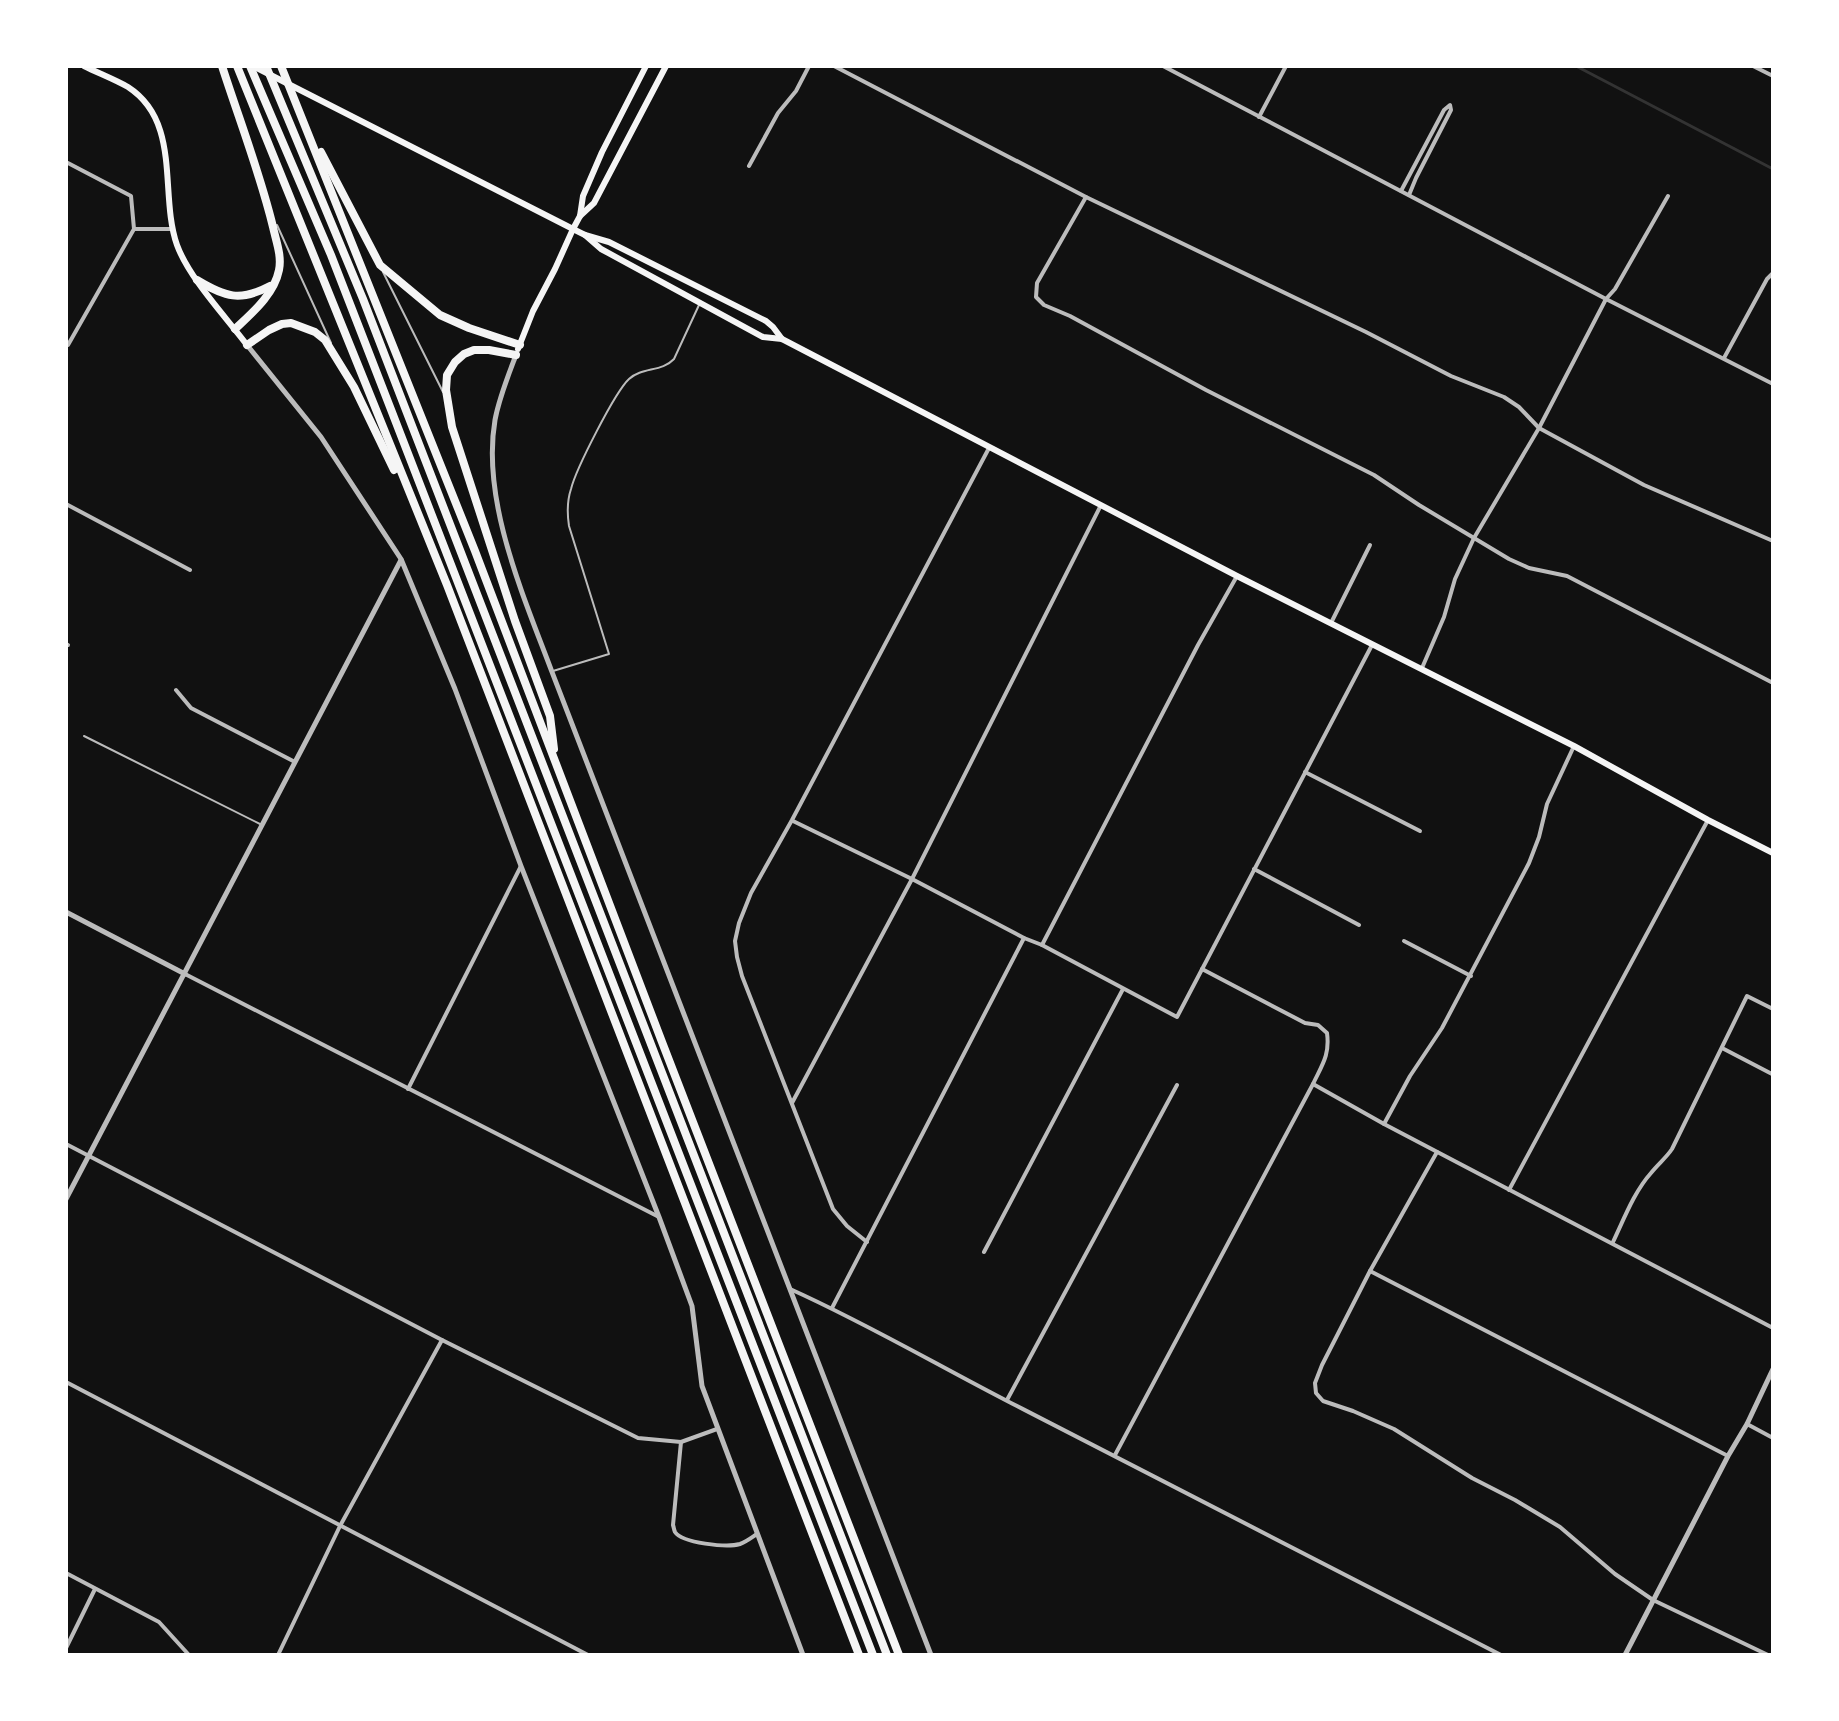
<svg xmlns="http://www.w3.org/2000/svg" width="1839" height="1721" viewBox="0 0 1839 1721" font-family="Rubik,sans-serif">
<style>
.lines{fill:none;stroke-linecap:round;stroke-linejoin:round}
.stream{stroke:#333;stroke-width:3}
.service{stroke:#bcbcbc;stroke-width:2}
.minor{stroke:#bcbcbc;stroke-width:4}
.tertiary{stroke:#bcbcbc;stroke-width:5}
.secondary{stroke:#f5f5f5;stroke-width:6}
.motorway{stroke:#f5f5f5;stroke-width:8}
</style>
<rect width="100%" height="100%" fill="#111"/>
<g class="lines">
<polyline class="stream" points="1576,66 1773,169"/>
<g class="service">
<polyline points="277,225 331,343"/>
<polyline points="383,272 443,392"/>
<path d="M553 671 609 654 569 526C567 513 567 501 571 489 576 469 615 392 629 379 642 367 662 372 674 359L699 305"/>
<polyline points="84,736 262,825"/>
</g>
<g class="minor">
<polyline points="834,66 1086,197 1366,332 1451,376 1504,397 1519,407 1539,428 1644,485 1773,541"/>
<polyline points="1163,66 1606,299 1773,384"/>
<polyline points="1753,66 1773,76"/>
<polyline points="1259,117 1286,66"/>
<polyline points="66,162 131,196 134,229"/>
<polyline points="749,166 778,113 796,91 809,66"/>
<polyline points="1401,191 1444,110 1450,105 1451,110 1416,178 1409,195"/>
<polyline points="1086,197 1037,283 1036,297 1044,305 1070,316 1206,390 1374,475 1419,505 1509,559 1529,568 1567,576 1773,683"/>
<polyline points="66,344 68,345 134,229 173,229"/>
<polyline points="1724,358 1767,279 1773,273"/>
<polyline points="66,504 190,570"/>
<polyline points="1331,623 1370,545"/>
<polyline points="66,644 68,645"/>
<polyline points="1422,668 1444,617 1455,579 1474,538 1539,428 1606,299 1615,289 1668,196"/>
<polyline points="176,690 191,708 295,762"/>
<polyline points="1305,772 1420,831"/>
<polyline points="793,821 912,879 1024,938 1042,945 1177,1017 1372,645"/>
<polyline points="1254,869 1359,925"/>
<polyline points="1404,941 1471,976"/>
<polyline points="1042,945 1198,645 1237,576"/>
<polyline points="185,974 659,1217"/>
<polyline points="1722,1048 1772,1074"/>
<polyline points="1313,1084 1384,1124 1773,1328"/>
<polyline points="408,1089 521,866"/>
<polyline points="792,1103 912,879 1101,505"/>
<polyline points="1384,1124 1410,1076 1442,1028 1529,863 1539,837 1547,804 1574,746"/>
<polyline points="66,1144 442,1340 638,1438 681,1442 717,1429"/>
<polyline points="1437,1152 1370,1271 1322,1365 1315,1383 1316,1393 1323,1401 1353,1411 1394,1429 1472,1478 1515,1500 1560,1527 1615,1574 1653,1600 1768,1655"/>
<polyline points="1509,1190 1708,820"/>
<polyline points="867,1242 847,1226 833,1209 742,976 737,957 735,941 739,923 751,893 792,820 989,448"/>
<path d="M1613 1242C1624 1219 1634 1192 1651 1173 1658 1164 1666 1158 1672 1149L1747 996 1773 1009"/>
<polyline points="984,1252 1123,989"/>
<polyline points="1370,1271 1728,1456"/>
<path d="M790 1289C866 1323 937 1365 1011 1403 1175 1486 1338 1571 1501 1655"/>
<polyline points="832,1308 1024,938"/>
<polyline points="66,1382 588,1655"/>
<polyline points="1007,1400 1177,1085"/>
<polyline points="1747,1424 1773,1438"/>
<path d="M681 1442 673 1525C674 1528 674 1530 675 1532 682 1543 727 1548 740 1544 746 1542 751 1538 757 1534"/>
<path d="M1115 1455 1313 1084C1322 1065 1330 1055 1327 1033L1318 1025 1305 1023 1202 969"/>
<polyline points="66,1573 159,1622 189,1655"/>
<polyline points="66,1648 95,1589"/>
<polyline points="278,1655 340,1526 442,1340"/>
<polyline points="1033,1655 1041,1655"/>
</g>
<g class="tertiary">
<polyline points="247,345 321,437 401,559 455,689 521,866 659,1217 692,1306 702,1386 803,1655"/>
<path d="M516 355C508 376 499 398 495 420 481 501 524 597 552 672L931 1655"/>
<polyline points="66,912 185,974"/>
<polyline points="66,1199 401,560"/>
<polyline points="1625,1655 1728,1456 1747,1424 1773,1369"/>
</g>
<g class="secondary">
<path d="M84 66C98 73 114 79 128 87 182 122 159 194 177 245 189 278 226 317 247 345"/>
<polyline points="253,66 573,229 585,235 609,242 766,321 773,327 782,339"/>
<polyline points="580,216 583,196 602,152 646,66"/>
<polyline points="585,235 601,249 763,337 782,339 1237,576 1574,746 1708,820 1773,853"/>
<polyline points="518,349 533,311 555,269 573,229 580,216 594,203 666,66"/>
</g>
<g class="motorway">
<path d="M222 66C239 119 260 173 273 227 276 241 282 256 279 270 274 295 252 313 235 329"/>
<polyline points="237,66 447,585 859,1655"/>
<polyline points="250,66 331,255 390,407 873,1655"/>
<polyline points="266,66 363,299 887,1655"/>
<polyline points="281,66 475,551 662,1042 899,1655"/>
<polyline points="321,152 380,265 440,315 469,328 520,345"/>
<path d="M197 280C225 297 240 302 270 286"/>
<polyline points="247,345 269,330 282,324 291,323 315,332 325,340 354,387 394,470"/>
<polyline points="516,355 489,350 474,350 464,354 455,362 447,375 446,390 452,427 515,621 550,716 554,749"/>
</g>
</g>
<rect width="1839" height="1721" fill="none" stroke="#ffffff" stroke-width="136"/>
</svg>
